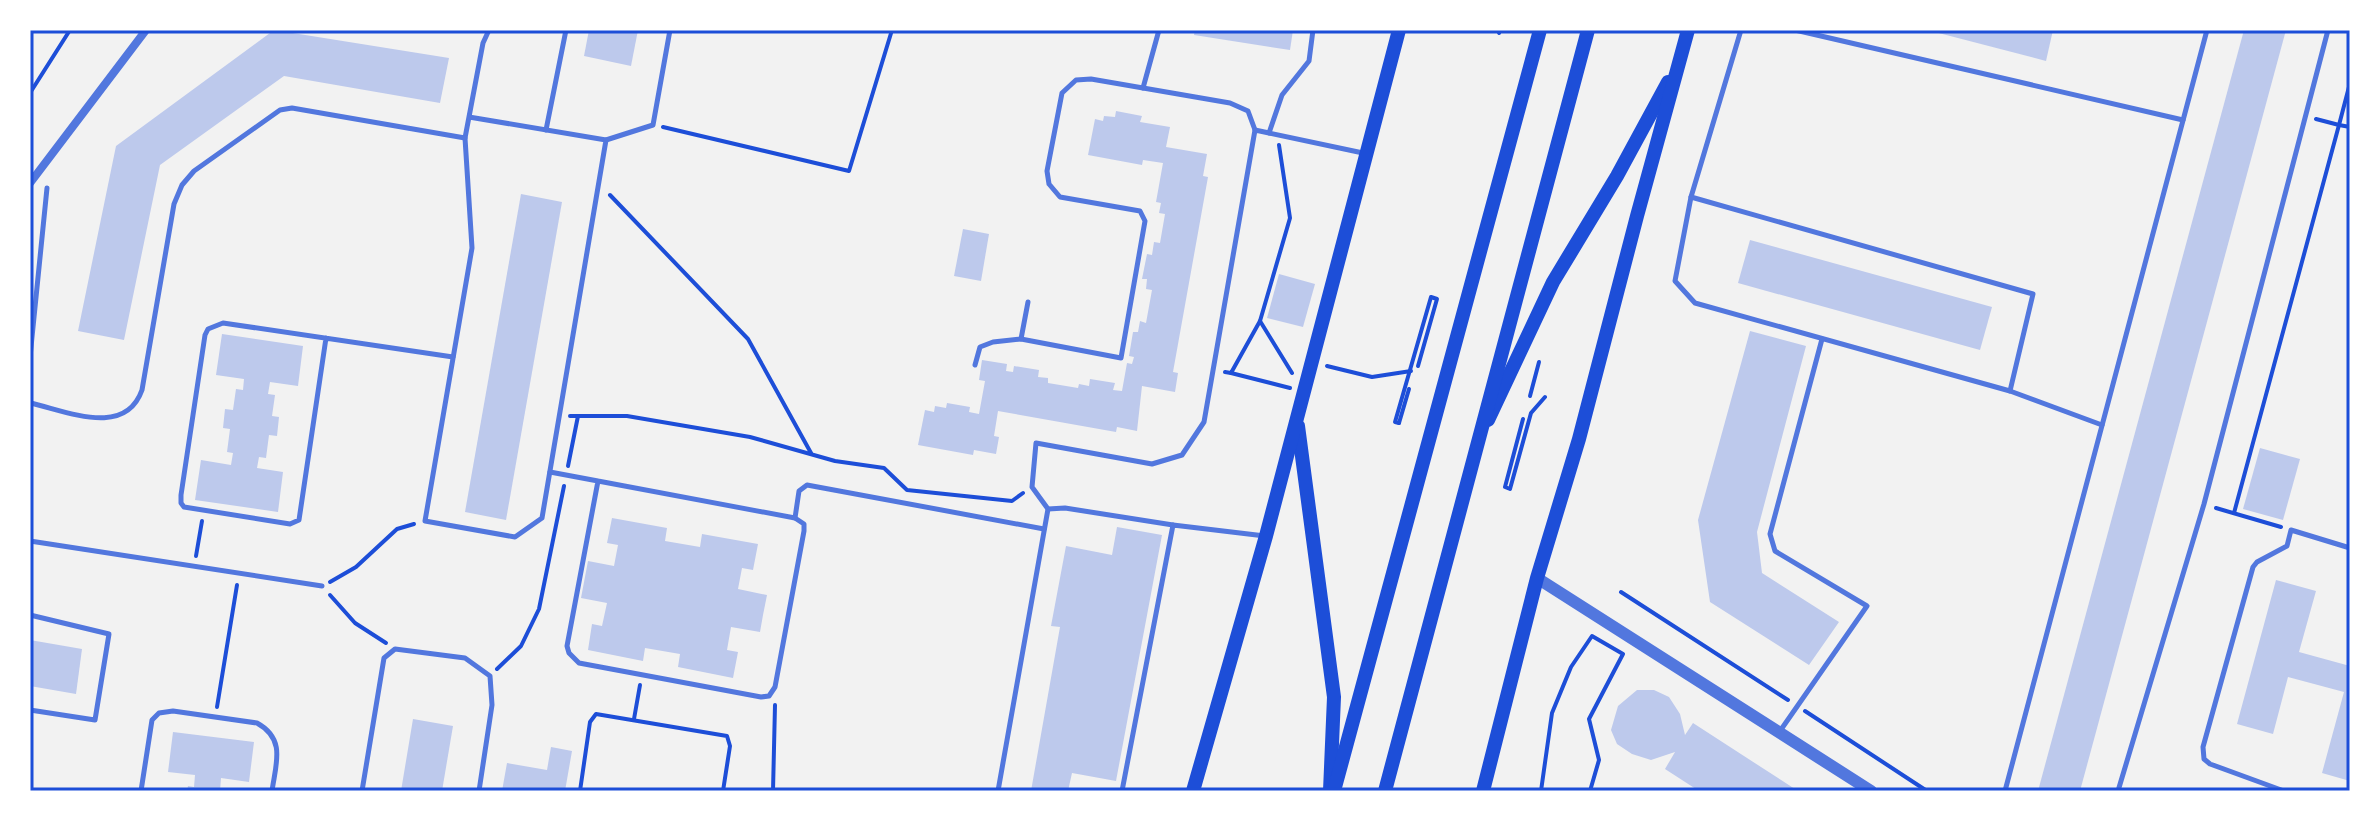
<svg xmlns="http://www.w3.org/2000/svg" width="2380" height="821" viewBox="0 0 2380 821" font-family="'Nunito Sans',sans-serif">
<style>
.building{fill:#bdc9ec}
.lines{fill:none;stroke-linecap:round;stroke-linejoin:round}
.path{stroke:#1d4ed8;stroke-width:4}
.service{stroke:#5277de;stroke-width:5}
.minor{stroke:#5277de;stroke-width:8}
.tertiary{stroke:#5277de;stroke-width:12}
.secondary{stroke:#1d4ed8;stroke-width:14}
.primary{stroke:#1d4ed8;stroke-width:14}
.neatline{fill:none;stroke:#1d4ed8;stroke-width:3}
</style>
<rect width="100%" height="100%" fill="#f2f2f2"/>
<g class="building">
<polygon points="274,30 449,58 440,103 284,76 160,165 124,340 78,331 116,146"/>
<polygon points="589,30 638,30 631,66 584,56"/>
<polygon points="1195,30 1293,30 1290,50 1194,35"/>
<polygon points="1927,30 2053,30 2046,61"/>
<polygon points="2244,30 2286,30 2080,791 2038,791"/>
<polygon points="1116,111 1142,116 1140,122 1170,127 1166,147 1207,154 1203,176 1208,177 1173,372 1178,373 1175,392 1142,386 1137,431 1117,427 1116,432 998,411 994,436 999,437 996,454 974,450 973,455 918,445 925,410 934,412 935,406 946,408 947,403 970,407 969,412 979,414 985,381 979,380 982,360 1007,364 1006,371 1013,372 1014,366 1039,370 1038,377 1048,378 1048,383 1078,388 1079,384 1089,386 1090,379 1115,383 1113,390 1122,391 1127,363 1132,364 1134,357 1129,356 1133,332 1138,332 1140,321 1146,323 1152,290 1146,289 1147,279 1142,279 1147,254 1152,255 1154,242 1160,243 1165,214 1159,213 1161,203 1156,202 1163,163 1143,160 1142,165 1088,155 1095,119 1103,121 1104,116 1115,117"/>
<polygon points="521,194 562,202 506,520 465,512"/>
<polygon points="963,229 989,234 981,281 954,276"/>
<polygon points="1750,240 1992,307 1980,350 1738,283"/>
<polygon points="1279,274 1315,284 1303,327 1267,318"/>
<polygon points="1750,331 1806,346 1757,532 1762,573 1839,622 1809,665 1710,602 1698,520"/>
<polygon points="222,334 303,346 298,386 270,382 268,394 275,395 272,416 279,417 277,436 269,435 266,458 259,457 257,468 283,472 278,512 195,500 201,460 231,465 233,453 227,452 230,429 223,428 225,409 233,410 236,389 243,390 244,379 216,375"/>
<polygon points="2260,448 2300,459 2283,520 2243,509"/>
<polygon points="612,518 667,528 665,541 700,547 702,534 758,544 753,570 742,568 738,589 767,595 763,615 760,632 731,627 727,650 738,652 733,678 678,667 680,654 645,648 643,661 588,650 592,624 602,626 607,603 581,598 588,561 614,566 618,545 607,543"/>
<polygon points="1117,527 1162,535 1116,781 1072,773 1068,791 1031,791 1060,627 1051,626 1066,546 1112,555"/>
<polygon points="2276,580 2316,591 2299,652 2350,666 2350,781 2322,773 2344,692 2288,677 2273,734 2237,724"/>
<polygon points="30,640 82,649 76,694 30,686"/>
<polygon points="1637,690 1654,690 1669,697 1680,714 1685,735 1693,723 1798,791 1699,791 1665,769 1675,752 1651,760 1632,754 1617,744 1611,730 1618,706"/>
<polygon points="413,719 453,726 442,791 401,791"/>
<polygon points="173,732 254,742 249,782 221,778 220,791 187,791 188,786 194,787 195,775 168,772"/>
<polygon points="551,747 572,751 565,791 502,791 507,763 547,770"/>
</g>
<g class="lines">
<g class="path">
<polyline points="1499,33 1500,30"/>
<polyline points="2350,83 2339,125 2350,127"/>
<polyline points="30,93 70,30"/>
<polyline points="663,127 849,171 892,30"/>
<polyline points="610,195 748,339 811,453"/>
<polyline points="1260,321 1292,373"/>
<polyline points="1327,366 1372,377 1411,371"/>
<polyline points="1225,372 1231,373 1260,321 1290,218 1279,145"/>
<polyline points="1231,373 1290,388"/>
<polyline points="1530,396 1539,362"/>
<polyline points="570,416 627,416 750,437 835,461 884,468 907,490 1012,501 1023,493"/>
<polyline points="1523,419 1505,487 1510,489 1531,413 1545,397"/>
<polyline points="1399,423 1395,422 1431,297 1437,299 1418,366"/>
<polyline points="1399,423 1409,389"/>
<polyline points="568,466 578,416"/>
<polyline points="2216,508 2281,527"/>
<polyline points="2234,513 2339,125 2316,119"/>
<polyline points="196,556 202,521"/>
<polyline points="330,582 356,567 397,529 414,524"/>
<polyline points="1621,592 1788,700"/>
<polyline points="330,595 355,623 386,643"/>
<polyline points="497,669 521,646 539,609 564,486"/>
<polyline points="217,707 237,585"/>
<polyline points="1805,711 1927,791"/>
<polyline points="634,719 640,685"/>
<polyline points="580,791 590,722 596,714 727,736 730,746 723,791"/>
<polyline points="773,791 775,705"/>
<polyline points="1541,791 1552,713 1571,667 1592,636 1623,654 1589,719 1599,760 1590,791"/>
</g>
<g class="service">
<polyline points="1741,30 1691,197 1675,281 1695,303 2010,391 2102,425"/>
<polyline points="1795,30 2183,120"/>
<polyline points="1143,88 1159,30"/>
<polyline points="469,117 606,140 542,518 515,537 425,521 472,248 465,138 483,43 489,30"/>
<polyline points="546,130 566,30"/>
<polyline points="1269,133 1282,95 1309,61 1313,30"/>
<polyline points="606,140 653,125 670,30"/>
<polyline points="1691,197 2033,294 2010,391"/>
<polyline points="1028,302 1021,339 1121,358 1145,221 1140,211 1060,197 1049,184 1047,171 1062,93 1076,80 1091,79 1230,103 1248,111 1255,130"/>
<polyline points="326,338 299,520 290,524 184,507 181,503 181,495 205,335 208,329 223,323 453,357"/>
<polyline points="30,357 47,188"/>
<polyline points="975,365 980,347 993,342 1021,339"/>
<path d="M30 403C67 411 125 438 142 390L174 204 182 185 194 171 280 110 292 108 465 138"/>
<polyline points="550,472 598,481 795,518 804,524 804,531 775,687 769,696 761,697 579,663 569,653 567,646 598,481"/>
<polyline points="1048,509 1065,508 1173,525"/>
<polyline points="795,518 799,491 807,485 1044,529"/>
<polyline points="30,541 322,586"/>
<polyline points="30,615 109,634 95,720 30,710"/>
<polyline points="1780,731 1867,606 1775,551 1770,534 1822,339"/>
<path d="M141 791 152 720 159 713 173 711 257 723C286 739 276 763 272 791"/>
<polyline points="362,791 384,658 395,649 465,658 490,676 492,705 479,791"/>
<polyline points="998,791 1048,509 1032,487 1036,443 1152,464 1182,455 1204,422 1255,130 1363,153"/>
<polyline points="1122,791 1173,525 1265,536"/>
<polyline points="2005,791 2207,30"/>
<polyline points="2118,791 2204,504 2328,30"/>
<polyline points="2284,791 2210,764 2204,759 2203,747 2253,567 2257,562 2287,546 2291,530 2350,548"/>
</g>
<polyline class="minor" points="30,183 146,30"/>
<polyline class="tertiary" points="1537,578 1871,791"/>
<g class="secondary">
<polyline points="1488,420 1553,282 1617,176 1668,82"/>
<polyline points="1298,426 1334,697 1330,791"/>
<polyline points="1193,791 1266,536 1399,30"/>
<polyline points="1483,791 1537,578 1579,439 1637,216 1688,30"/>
</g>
<g class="primary">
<polyline points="1334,791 1540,30"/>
<polyline points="1385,791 1588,30"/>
</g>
</g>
<rect width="2380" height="821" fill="none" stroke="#ffffff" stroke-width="64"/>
<rect x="32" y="32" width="2316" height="757" class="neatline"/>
</svg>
